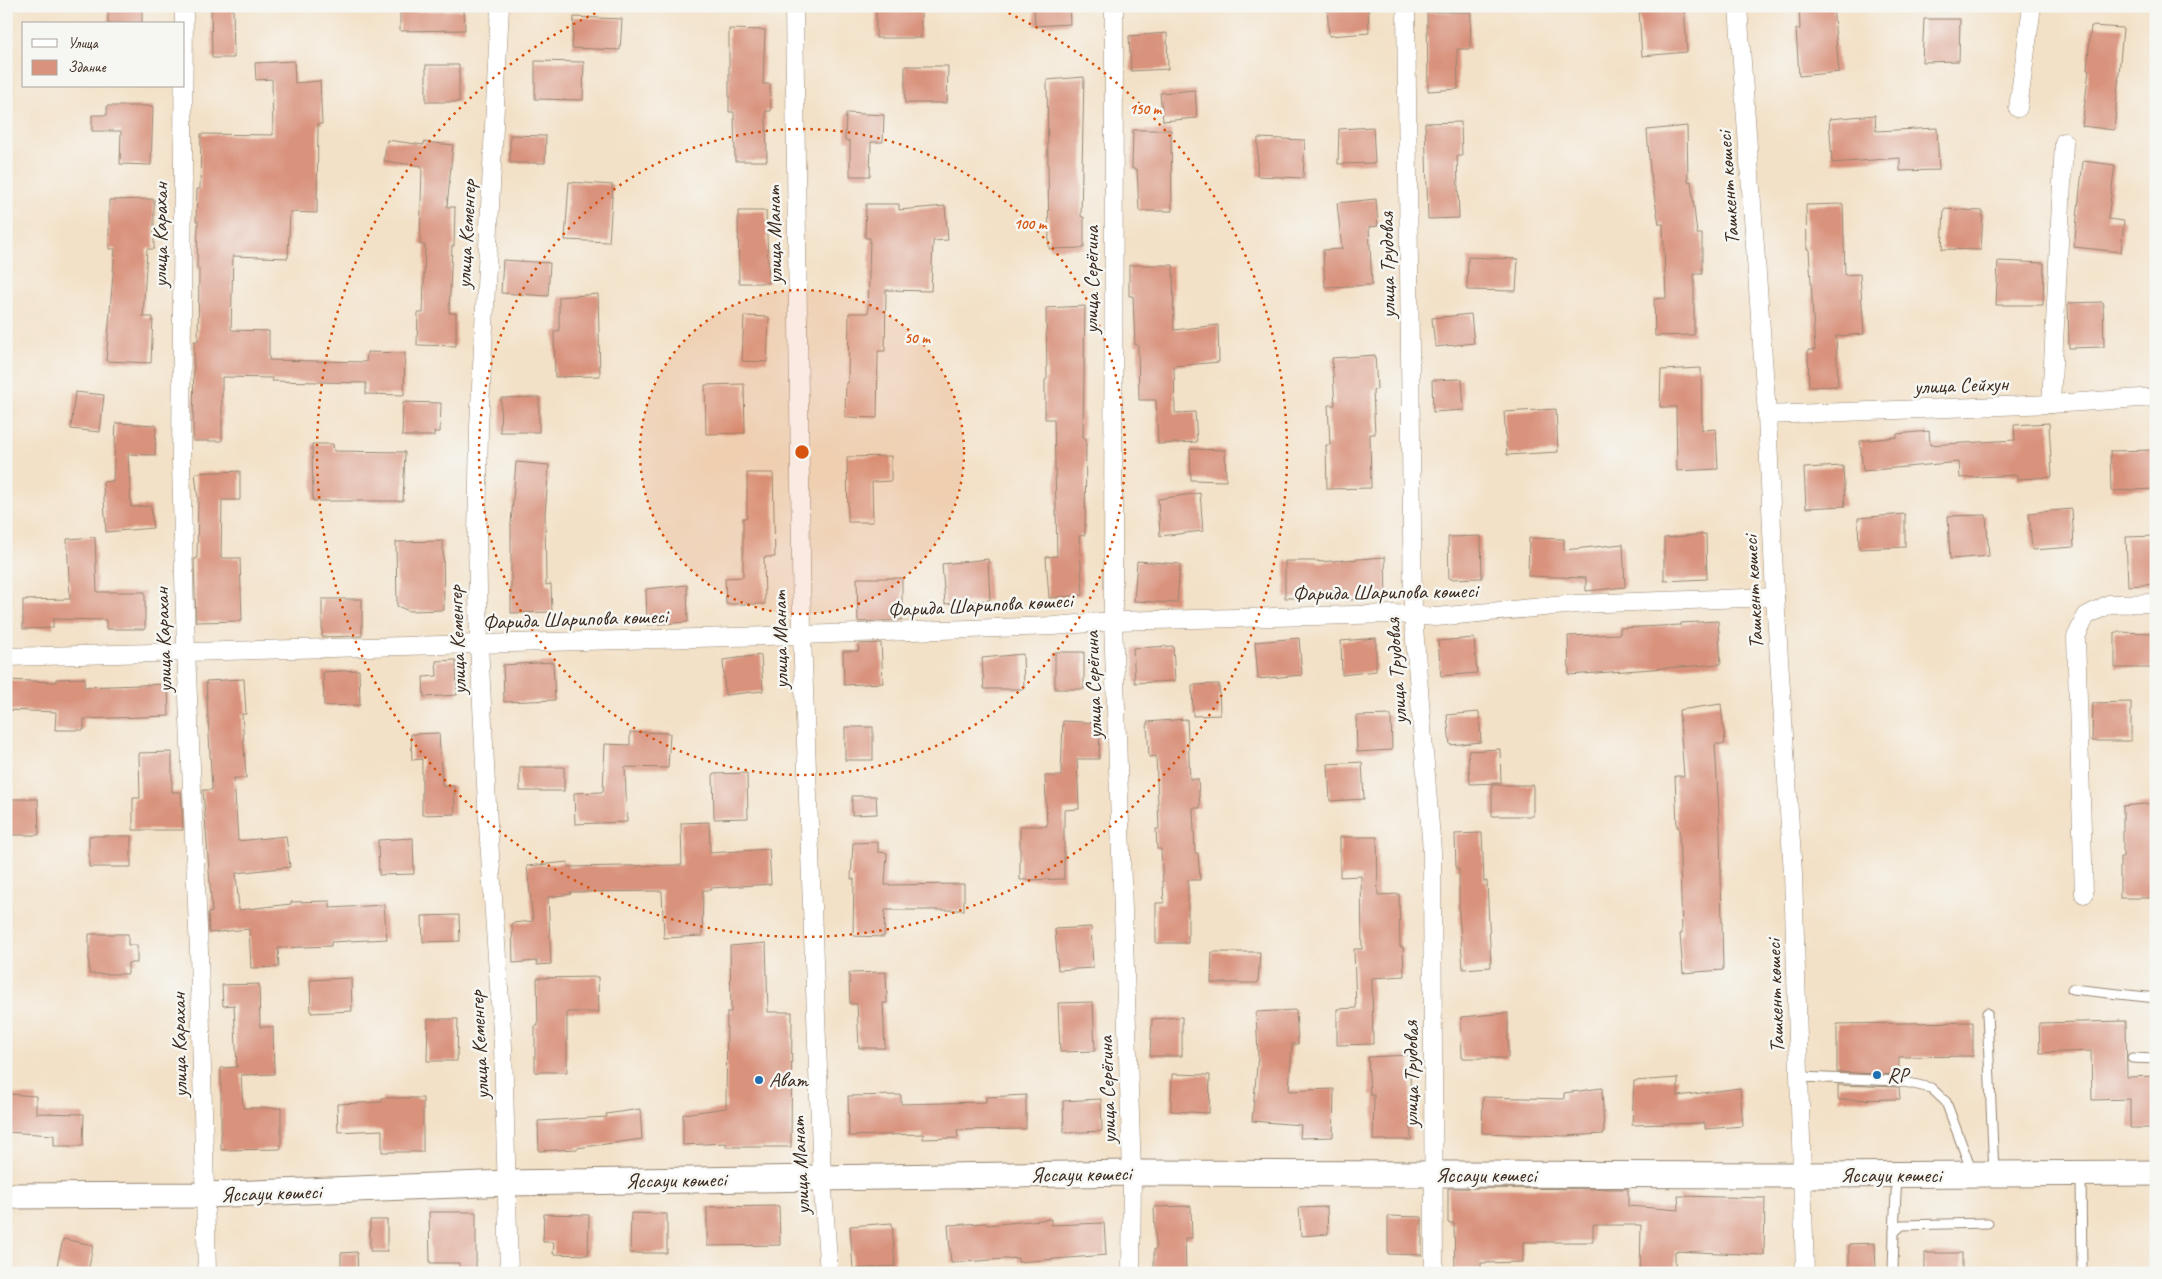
<svg xmlns="http://www.w3.org/2000/svg" width="2162" height="1279" viewBox="0 0 2162 1279" font-family="Caveat,sans-serif">
<style>
.building{fill:#d9937d}
.lines{fill:none;stroke-linecap:round;stroke-linejoin:round}
.service-casing{stroke:#978672;stroke-width:11}
.minor-casing{stroke:#978672;stroke-width:19}
.secondary-casing{stroke:#978672;stroke-width:27}
.service{stroke:#fff;stroke-width:9}
.minor{stroke:#fff;stroke-width:18}
.secondary{stroke:#fff;stroke-width:25}
.ring{fill:none;stroke:#d7540e;stroke-width:2.5;stroke-dasharray:2.5 5}
.poi-dot{fill:#1f6fb2;stroke:#f6f6f2;stroke-width:2}
.labels{text-anchor:middle;dominant-baseline:central;stroke-width:5;stroke-linejoin:round;paint-order:stroke}
.street-label{font-size:21px;fill:#3b2a1e;stroke:#f6f6f2}
.poi-label{font-size:21px;fill:#3b2a1e;stroke:#f6f6f2;text-anchor:start}
.centre{fill:#d7540e;stroke:#f6f6f2;stroke-width:2.5}
.ring-label{font-size:15px;text-anchor:middle;font-weight:bold;fill:#d7540e;stroke:#f6f6f2;stroke-width:5;stroke-linejoin:round;paint-order:stroke}
</style>
<rect width="100%" height="100%" fill="#f6f6f2"/>
<filter id="ink" filterUnits="userSpaceOnUse"><feTurbulence type="fractalNoise" baseFrequency=".02" numOctaves="2"/><feDisplacementMap in="SourceGraphic" scale="10" xChannelSelector="R" yChannelSelector="G"/><feConvolveMatrix kernelMatrix="1 2 1 2 8 2 1 2 1" color-interpolation-filters="sRGB"/></filter>
<filter id="wash" filterUnits="userSpaceOnUse"><feTurbulence type="fractalNoise" baseFrequency=".0096" numOctaves="4" result="noise"/><feDisplacementMap in="SourceGraphic" scale="20" xChannelSelector="R" yChannelSelector="G"/><feGaussianBlur stdDeviation="1.12" result="paint"/><feColorMatrix in="noise" values="0 0 0 0 0 0 0 0 0 0 0 0 0 0 0 0 0 1.4 0 .05"/><feComposite in="paint" operator="in"/></filter>
<g filter="url(#wash)">
<rect width="100%" height="100%" fill="#f3e1c7"/>
<g id="blocks">
<g class="building">
<rect x="108" y="6" width="34" height="18"/>
<polygon points="211,6 233,6 234,58 212,58"/>
<rect x="876" y="6" width="45" height="32"/>
<polygon points="1034,6 1069,6 1070,24 1035,26"/>
<polygon points="1327,6 1368,6 1369,33 1329,36"/>
<polygon points="1799,6 1833,6 1839,72 1799,76 1796,29 1800,29"/>
<polygon points="1684,7 1687,52 1642,56 1639,10"/>
<polygon points="464,10 465,30 400,31 400,12"/>
<polygon points="1427,12 1471,12 1470,49 1457,49 1458,89 1428,91"/>
<polygon points="574,17 622,19 620,50 572,48"/>
<polygon points="1924,19 1960,19 1959,61 1922,62"/>
<polygon points="2091,26 2123,28 2114,130 2082,126 2089,70 2087,70"/>
<polygon points="729,29 765,30 763,84 770,84 771,111 766,111 767,161 735,161 734,112 729,112"/>
<polygon points="1167,33 1168,69 1131,71 1129,36"/>
<polygon points="294,61 295,83 320,81 322,124 318,124 317,213 290,212 288,258 233,256 231,330 269,331 269,360 366,362 367,352 405,353 404,395 366,394 366,383 272,381 272,378 222,377 222,441 193,441 194,341 198,341 199,269 197,269 198,221 196,221 197,189 200,189 201,134 273,135 272,79 256,80 255,63"/>
<polygon points="535,61 584,62 583,100 535,99"/>
<rect x="426" y="65" width="33" height="37"/>
<polygon points="905,66 948,66 947,103 905,103"/>
<polygon points="1084,77 1081,217 1084,217 1084,248 1049,249 1047,80"/>
<polygon points="1195,90 1197,118 1163,121 1160,93"/>
<polygon points="107,106 153,106 151,165 120,164 121,131 92,131 92,115 107,115"/>
<polygon points="846,113 884,115 883,142 871,142 870,176 850,176 850,141 845,140"/>
<polygon points="1875,115 1876,131 1937,128 1939,170 1900,171 1900,158 1832,163 1829,119"/>
<polygon points="1461,122 1462,156 1457,156 1459,218 1428,219 1425,123"/>
<polygon points="1687,126 1688,182 1691,181 1697,234 1702,234 1702,274 1694,274 1694,335 1655,336 1654,299 1666,298 1663,224 1659,224 1650,170 1647,130"/>
<polygon points="1373,127 1375,163 1338,164 1339,129"/>
<polygon points="1133,130 1171,130 1172,211 1139,211 1137,169 1132,169"/>
<polygon points="510,135 546,136 545,163 510,163"/>
<polygon points="1258,138 1305,140 1303,178 1257,176"/>
<polygon points="387,140 424,145 424,142 453,145 447,207 455,207 454,246 452,246 449,313 456,313 456,346 417,345 418,313 423,313 425,245 420,245 422,166 384,161"/>
<polygon points="2083,161 2115,165 2108,219 2124,221 2121,252 2074,247"/>
<polygon points="569,182 613,185 609,242 565,240"/>
<polygon points="154,199 154,249 147,249 143,317 153,317 151,363 106,361 115,249 109,249 109,200"/>
<polygon points="1376,199 1378,226 1369,227 1372,285 1325,287 1323,250 1342,249 1337,203"/>
<polygon points="866,204 899,204 899,210 945,206 948,240 933,241 931,291 886,290 885,351 878,351 877,418 845,417 846,383 848,383 849,313 868,313 870,238 865,238"/>
<polygon points="1843,204 1845,275 1860,274 1864,334 1836,336 1838,386 1809,387 1808,350 1815,350 1809,249 1807,249 1806,205"/>
<polygon points="1944,209 1983,211 1981,250 1942,249"/>
<polygon points="738,211 766,211 769,283 739,283"/>
<polygon points="1468,257 1518,259 1516,291 1467,290"/>
<polygon points="503,260 550,263 548,296 501,293"/>
<polygon points="1998,261 2044,263 2043,305 1996,305"/>
<polygon points="1129,265 1173,265 1174,330 1218,325 1219,362 1174,366 1175,413 1195,412 1197,442 1158,444 1156,400 1139,400 1138,345 1135,345 1133,296 1129,296"/>
<polygon points="598,294 600,376 555,377 554,331 559,331 559,297"/>
<polygon points="2103,302 2104,347 2069,348 2068,303"/>
<polygon points="1085,306 1083,438 1086,438 1085,535 1079,536 1083,595 1049,598 1046,557 1057,556 1054,419 1045,419 1045,380 1047,379 1046,308"/>
<polygon points="1471,314 1474,343 1435,347 1432,318"/>
<polygon points="744,316 769,317 767,362 742,361"/>
<polygon points="1375,355 1377,389 1373,390 1375,434 1370,434 1371,488 1327,489 1326,445 1330,445 1328,405 1335,405 1332,358"/>
<polygon points="1701,368 1702,430 1716,429 1718,469 1677,471 1676,407 1660,407 1661,370"/>
<polygon points="1462,379 1464,410 1433,412 1432,380"/>
<polygon points="744,384 745,433 706,434 705,385"/>
<polygon points="75,392 104,395 100,432 71,429"/>
<polygon points="539,397 539,432 500,432 501,398"/>
<polygon points="403,402 441,403 440,432 434,432 434,436 402,436"/>
<polygon points="1556,409 1558,452 1507,455 1504,412"/>
<polygon points="116,423 156,425 155,455 128,454 131,507 151,506 153,528 106,532 103,482 113,481"/>
<polygon points="2049,423 2052,477 2017,479 2017,475 1960,478 1959,462 1863,471 1860,441 1897,437 1897,434 1929,431 1930,445 2015,440 2014,425"/>
<polygon points="312,444 333,444 334,451 405,452 403,501 313,501"/>
<polygon points="1190,449 1225,450 1226,481 1191,480"/>
<polygon points="2154,450 2155,489 2111,491 2110,451"/>
<polygon points="891,456 891,481 872,482 873,522 848,522 847,457"/>
<polygon points="516,462 549,465 545,514 546,585 551,584 552,612 511,613 511,524"/>
<polygon points="1843,466 1845,506 1806,508 1804,468"/>
<polygon points="240,471 240,500 222,500 221,558 240,558 242,621 196,622 194,559 197,559 198,499 195,473"/>
<polygon points="747,473 773,473 775,557 764,557 765,604 726,604 725,578 743,577 743,518 747,518"/>
<polygon points="1200,493 1203,531 1160,536 1158,499"/>
<polygon points="2072,509 2074,547 2032,550 2029,513"/>
<polygon points="1905,514 1905,547 1859,549 1858,518"/>
<polygon points="1986,515 1989,556 1950,559 1948,516"/>
<polygon points="1706,534 1707,579 1664,581 1664,538"/>
<polygon points="1481,536 1482,578 1449,579 1448,537"/>
<polygon points="2156,536 2156,584 2128,586 2126,537"/>
<polygon points="95,537 97,592 145,592 145,629 106,629 106,620 53,619 53,628 23,629 23,600 70,599 67,539"/>
<polygon points="1529,538 1564,539 1564,550 1623,544 1625,587 1586,591 1586,578 1528,576"/>
<polygon points="443,541 444,610 409,611 397,606 396,542"/>
<polygon points="1385,557 1386,598 1347,600 1347,598 1285,598 1285,561 1319,561 1319,562"/>
<polygon points="988,559 990,600 945,604 942,564"/>
<polygon points="1137,561 1180,564 1177,603 1134,601"/>
<polygon points="857,578 902,578 902,620 858,622"/>
<polygon points="687,585 688,622 647,625 646,589"/>
<polygon points="322,599 362,599 362,636 322,637"/>
<polygon points="1718,621 1721,664 1569,675 1568,636 1620,634 1620,628 1681,625 1681,623"/>
<polygon points="2115,632 2153,633 2152,668 2115,668"/>
<polygon points="1299,638 1302,675 1258,679 1255,642"/>
<polygon points="1376,638 1376,671 1342,675 1341,641"/>
<polygon points="1474,638 1477,673 1441,676 1438,641"/>
<polygon points="881,643 883,683 844,685 843,651 859,651 858,644"/>
<polygon points="1173,646 1175,681 1135,683 1133,648"/>
<rect x="1055" y="652" width="29" height="37"/>
<polygon points="1023,654 1024,689 984,689 982,658"/>
<polygon points="761,655 763,691 725,695 723,660"/>
<polygon points="456,660 457,695 424,697 423,677 437,676 436,661"/>
<polygon points="553,662 555,700 504,702 503,665"/>
<polygon points="359,670 360,705 324,706 323,672"/>
<polygon points="85,678 84,687 168,684 169,716 84,719 84,730 55,730 56,712 6,710 6,680 56,682 56,679"/>
<polygon points="244,679 246,714 242,714 246,778 234,778 238,841 286,836 290,867 236,873 239,910 291,904 291,902 330,901 330,908 384,905 387,939 331,942 331,946 278,948 279,967 251,968 249,929 209,933 208,913 212,912 203,790 212,790 206,681"/>
<polygon points="1219,684 1220,715 1193,716 1192,685"/>
<polygon points="2131,702 2131,741 2092,741 2093,703"/>
<polygon points="1721,704 1725,744 1715,744 1720,830 1723,970 1683,973 1680,934 1682,934 1679,827 1677,827 1675,776 1684,776 1679,710"/>
<polygon points="1479,712 1481,742 1450,745 1447,715"/>
<polygon points="1391,715 1392,750 1357,752 1356,716"/>
<polygon points="1187,719 1190,779 1198,779 1200,808 1193,808 1195,853 1198,853 1200,880 1188,880 1188,943 1156,943 1156,903 1164,903 1161,849 1157,849 1156,829 1159,829 1156,756 1149,757 1147,722"/>
<polygon points="1063,721 1100,723 1099,759 1077,759 1079,809 1064,810 1064,879 1020,880 1020,826 1047,826 1045,776 1061,776"/>
<rect x="845" y="727" width="28" height="33"/>
<polygon points="630,732 670,733 668,768 625,767 627,822 575,824 574,793 603,792 605,744 630,745"/>
<polygon points="439,733 442,786 454,786 455,814 422,815 422,759 412,760 411,734"/>
<polygon points="1500,749 1501,783 1470,784 1468,751"/>
<polygon points="172,752 172,792 181,792 183,830 133,830 133,798 140,798 139,753"/>
<polygon points="1362,762 1364,799 1330,801 1328,764"/>
<rect x="520" y="767" width="44" height="24"/>
<polygon points="747,773 748,818 714,819 713,774"/>
<rect x="1492" y="785" width="41" height="31"/>
<polygon points="852,796 876,796 877,814 852,815"/>
<polygon points="6,799 38,799 39,835 6,835"/>
<polygon points="2156,803 2156,898 2120,898 2120,857 2123,857 2123,806"/>
<polygon points="709,822 710,853 769,849 771,884 711,888 711,890 703,890 702,936 664,938 662,891 570,892 571,894 548,897 551,964 537,965 537,961 513,963 512,923 533,921 527,866 568,862 568,867 682,865 681,823"/>
<polygon points="1482,833 1484,882 1487,881 1491,967 1463,969 1459,913 1459,869 1456,869 1455,834"/>
<rect x="89" y="836" width="42" height="31"/>
<polygon points="1340,837 1377,837 1378,895 1399,894 1400,947 1403,947 1404,976 1372,978 1373,1044 1337,1045 1337,1009 1356,1008 1354,949 1362,949 1361,876 1340,877"/>
<polygon points="413,838 414,874 379,875 378,840"/>
<polygon points="878,842 878,852 887,853 885,885 964,884 964,910 885,910 884,937 853,936 854,879 851,879 853,843"/>
<polygon points="459,915 460,941 423,942 422,916"/>
<polygon points="1091,927 1093,968 1058,970 1055,929"/>
<polygon points="89,934 128,934 128,945 137,945 137,963 128,963 128,974 89,974"/>
<polygon points="766,943 768,1012 792,1012 791,1147 726,1147 726,1143 683,1145 683,1114 726,1108 727,1012 731,1012 730,946"/>
<polygon points="1212,952 1260,952 1258,983 1211,983"/>
<polygon points="886,972 887,1003 883,1003 885,1048 859,1048 857,1004 850,1004 849,973"/>
<polygon points="598,977 599,1012 567,1012 567,1072 535,1072 535,1026 538,1026 537,978"/>
<polygon points="351,978 352,1011 311,1013 310,980"/>
<polygon points="259,984 260,1027 273,1027 274,1074 241,1075 243,1108 281,1108 281,1149 221,1150 221,1068 237,1067 234,1005 223,1006 222,985"/>
<polygon points="1093,1002 1095,1051 1060,1052 1058,1003"/>
<polygon points="1296,1010 1298,1044 1292,1044 1289,1091 1334,1089 1333,1137 1300,1138 1301,1125 1252,1121 1258,1055 1256,1012"/>
<polygon points="1508,1013 1508,1058 1462,1058 1461,1017"/>
<polygon points="1182,1017 1182,1056 1150,1056 1152,1019"/>
<polygon points="428,1019 458,1019 457,1061 427,1061"/>
<polygon points="2126,1021 2127,1077 2156,1076 2156,1128 2130,1128 2130,1099 2092,1100 2091,1051 2040,1053 2039,1023"/>
<polygon points="1973,1022 1973,1056 1899,1057 1899,1075 1837,1072 1837,1024"/>
<polygon points="1410,1055 1411,1140 1373,1140 1374,1095 1370,1095 1368,1057"/>
<polygon points="1172,1074 1210,1075 1209,1113 1171,1111"/>
<polygon points="1678,1078 1678,1096 1740,1088 1743,1126 1705,1129 1705,1123 1632,1125 1634,1081"/>
<polygon points="1838,1085 1899,1087 1900,1099 1838,1100"/>
<polygon points="1602,1088 1604,1134 1565,1136 1482,1133 1483,1097 1564,1099 1564,1093"/>
<polygon points="6,1094 36,1096 36,1113 84,1114 83,1146 54,1146 54,1135 6,1132"/>
<polygon points="901,1095 901,1104 986,1102 986,1097 1026,1095 1026,1129 957,1130 958,1138 923,1139 923,1134 849,1136 848,1096"/>
<polygon points="382,1098 423,1098 423,1152 382,1152 382,1130 338,1132 337,1104 382,1102"/>
<polygon points="1101,1099 1102,1131 1064,1133 1063,1101"/>
<polygon points="640,1109 642,1139 577,1148 577,1149 539,1151 538,1121 607,1117 606,1114"/>
<polygon points="1448,1188 1628,1189 1628,1206 1679,1210 1678,1196 1765,1198 1764,1255 1675,1251 1675,1273 1640,1273 1641,1225 1593,1225 1593,1242 1523,1242 1523,1262 1481,1263 1481,1269 1455,1269 1454,1223 1448,1223"/>
<polygon points="779,1206 780,1245 707,1246 707,1207"/>
<polygon points="1191,1206 1192,1238 1185,1238 1186,1273 1154,1273 1154,1249 1156,1249 1154,1207"/>
<polygon points="1327,1207 1328,1234 1301,1236 1299,1208"/>
<polygon points="429,1212 476,1212 476,1272 459,1271 459,1263 430,1263"/>
<polygon points="631,1213 667,1214 667,1253 630,1253"/>
<polygon points="544,1214 589,1215 588,1255 553,1254 554,1242 543,1242"/>
<polygon points="1388,1216 1422,1217 1422,1255 1388,1254"/>
<polygon points="1051,1219 1051,1225 1104,1223 1106,1255 1018,1262 1018,1258 951,1263 948,1225 986,1223 987,1225"/>
<rect x="370" y="1220" width="17" height="31"/>
<polygon points="892,1223 895,1266 853,1269 850,1226"/>
<polygon points="63,1239 93,1245 88,1273 57,1266"/>
<polygon points="1875,1243 1876,1273 1849,1273 1849,1244"/>
<polygon points="357,1252 358,1273 341,1273 341,1253"/>
<rect x="1925" y="1253" width="37" height="20"/>
</g>
</g>
</g>
<g filter="url(#ink)">
<use href="#blocks" fill-opacity="0" stroke="#978672" stroke-width="1"/>
<g class="lines">
<g class="service-casing">
<g id="service">
<polyline points="2072,989 2156,998"/>
<polyline points="1987,1013 1994,1173"/>
<polyline points="2132,1058 2156,1059"/>
<polyline points="1800,1077 1900,1081 1931,1088 1946,1102 1972,1172"/>
<polyline points="2081,1176 2082,1273"/>
<polyline points="1894,1232 1897,1175"/>
<polyline points="1893,1273 1894,1232 1902,1225 1988,1223"/>
</g>
</g>
<g class="minor-casing">
<g id="minor">
<polyline points="184,6 181,462 186,651 199,951 207,1273"/>
<polyline points="500,6 479,427 477,537 479,644 488,825 503,1046 509,1273"/>
<polyline points="794,6 802,635 822,1178 829,1273"/>
<polyline points="1114,6 1113,621 1132,1173 1131,1273"/>
<polyline points="1406,6 1413,615 1432,851 1434,1273"/>
<polyline points="1738,6 1767,415 1775,597 1793,873 1805,1273"/>
<polyline points="2018,108 2032,6"/>
<polyline points="2051,404 2064,142"/>
<polyline points="1767,415 2051,404 2156,397"/>
<polyline points="6,657 802,635 1054,626 1113,621 1394,614 1436,617 1576,604 1775,597"/>
<polyline points="2084,894 2076,637 2086,616 2109,604 2156,603"/>
</g>
</g>
<g class="secondary-casing">
<polyline id="secondary" points="6,1196 205,1195 508,1183 1132,1173 1803,1175 2156,1173"/>
</g>
<use href="#service" class="service"/>
<use href="#minor" class="minor"/>
<use href="#secondary" class="secondary"/>
</g>
</g>
<circle cx="802" cy="452" r="162" fill="#d7540e" fill-opacity=".12"/>
<g class="ring">
<circle cx="802" cy="452" r="162"/>
<circle cx="802" cy="452" r="323"/>
<path d="M995 7A485 485 0 1 1 609 7"/>
</g>
<g class="poi-dot">
<circle cx="1877" cy="1075" r="5"/>
<circle cx="759" cy="1080" r="5"/>
</g>
<g class="labels">
<g class="street-label">
<text transform="translate(1728 188) rotate(-94)">Ташкент көшесі</text>
<text transform="translate(466 234) rotate(-87)">улица Кеменгер</text>
<text transform="translate(160 235) rotate(-90)">улица Карахан</text>
<text transform="translate(774 235) rotate(-91)">улица Манат</text>
<text transform="translate(1387 265) rotate(-91)">улица Трудовая</text>
<text transform="translate(1091 280) rotate(-90)">улица Серёгина</text>
<text transform="translate(1961 385) rotate(-2)">улица Сейхун</text>
<text transform="translate(1385 592) rotate(-1)">Фарида Шарипова көшесі</text>
<text transform="translate(1753 592) rotate(-93)">Ташкент көшесі</text>
<text transform="translate(980 605) rotate(-3)">Фарида Шарипова көшесі</text>
<text transform="translate(575 619) rotate(-2)">Фарида Шарипова көшесі</text>
<text transform="translate(163 640) rotate(-92)">улица Карахан</text>
<text transform="translate(457 640) rotate(-92)">улица Кеменгер</text>
<text transform="translate(780 640) rotate(-91)">улица Манат</text>
<text transform="translate(1396 671) rotate(-94)">улица Трудовая</text>
<text transform="translate(1093 685) rotate(-92)">улица Серёгина</text>
<text transform="translate(1775 996) rotate(-92)">Ташкент көшесі</text>
<text transform="translate(179 1045) rotate(-91)">улица Карахан</text>
<text transform="translate(479 1045) rotate(-93)">улица Кеменгер</text>
<text transform="translate(1411 1074) rotate(-90)">улица Трудовая</text>
<text transform="translate(1107 1090) rotate(-92)">улица Серёгина</text>
<text transform="translate(800 1166) rotate(-93)">улица Манат</text>
<text transform="translate(1081 1174) rotate(-1)">Яссауи көшесі</text>
<text x="1486" y="1175">Яссауи көшесі</text>
<text x="1891" y="1175">Яссауи көшесі</text>
<text transform="translate(676 1180) rotate(-1)">Яссауи көшесі</text>
<text transform="translate(271 1193) rotate(-2)">Яссауи көшесі</text>
</g>
<g class="poi-label">
<text x="1887" y="1075">RP</text>
<text x="769" y="1080">Ават</text>
</g>
</g>
<circle cx="802" cy="452" r="8" class="centre"/>
<g class="ring-label">
<text x="1145" y="114">150 m</text>
<text x="1030" y="229">100 m</text>
<text x="917" y="343">50 m</text>
</g>
<rect width="2162" height="1279" fill="none" stroke="#f6f6f2" stroke-width="25"/>
<rect x="22" y="22" width="162" height="65" fill="#f6f6f2" stroke="#aba49d"/>
<rect x="32" y="39" width="25" height="8" fill="#ffffff" stroke="#aba49d"/>
<text x="68" y="48" font-size="15" fill="#3b2a1e">Улица</text>
<rect x="32" y="60" width="25" height="15" fill="#d9937d" stroke="#aba49d"/>
<text x="68" y="72" font-size="15" fill="#3b2a1e">Здание</text>
</svg>
